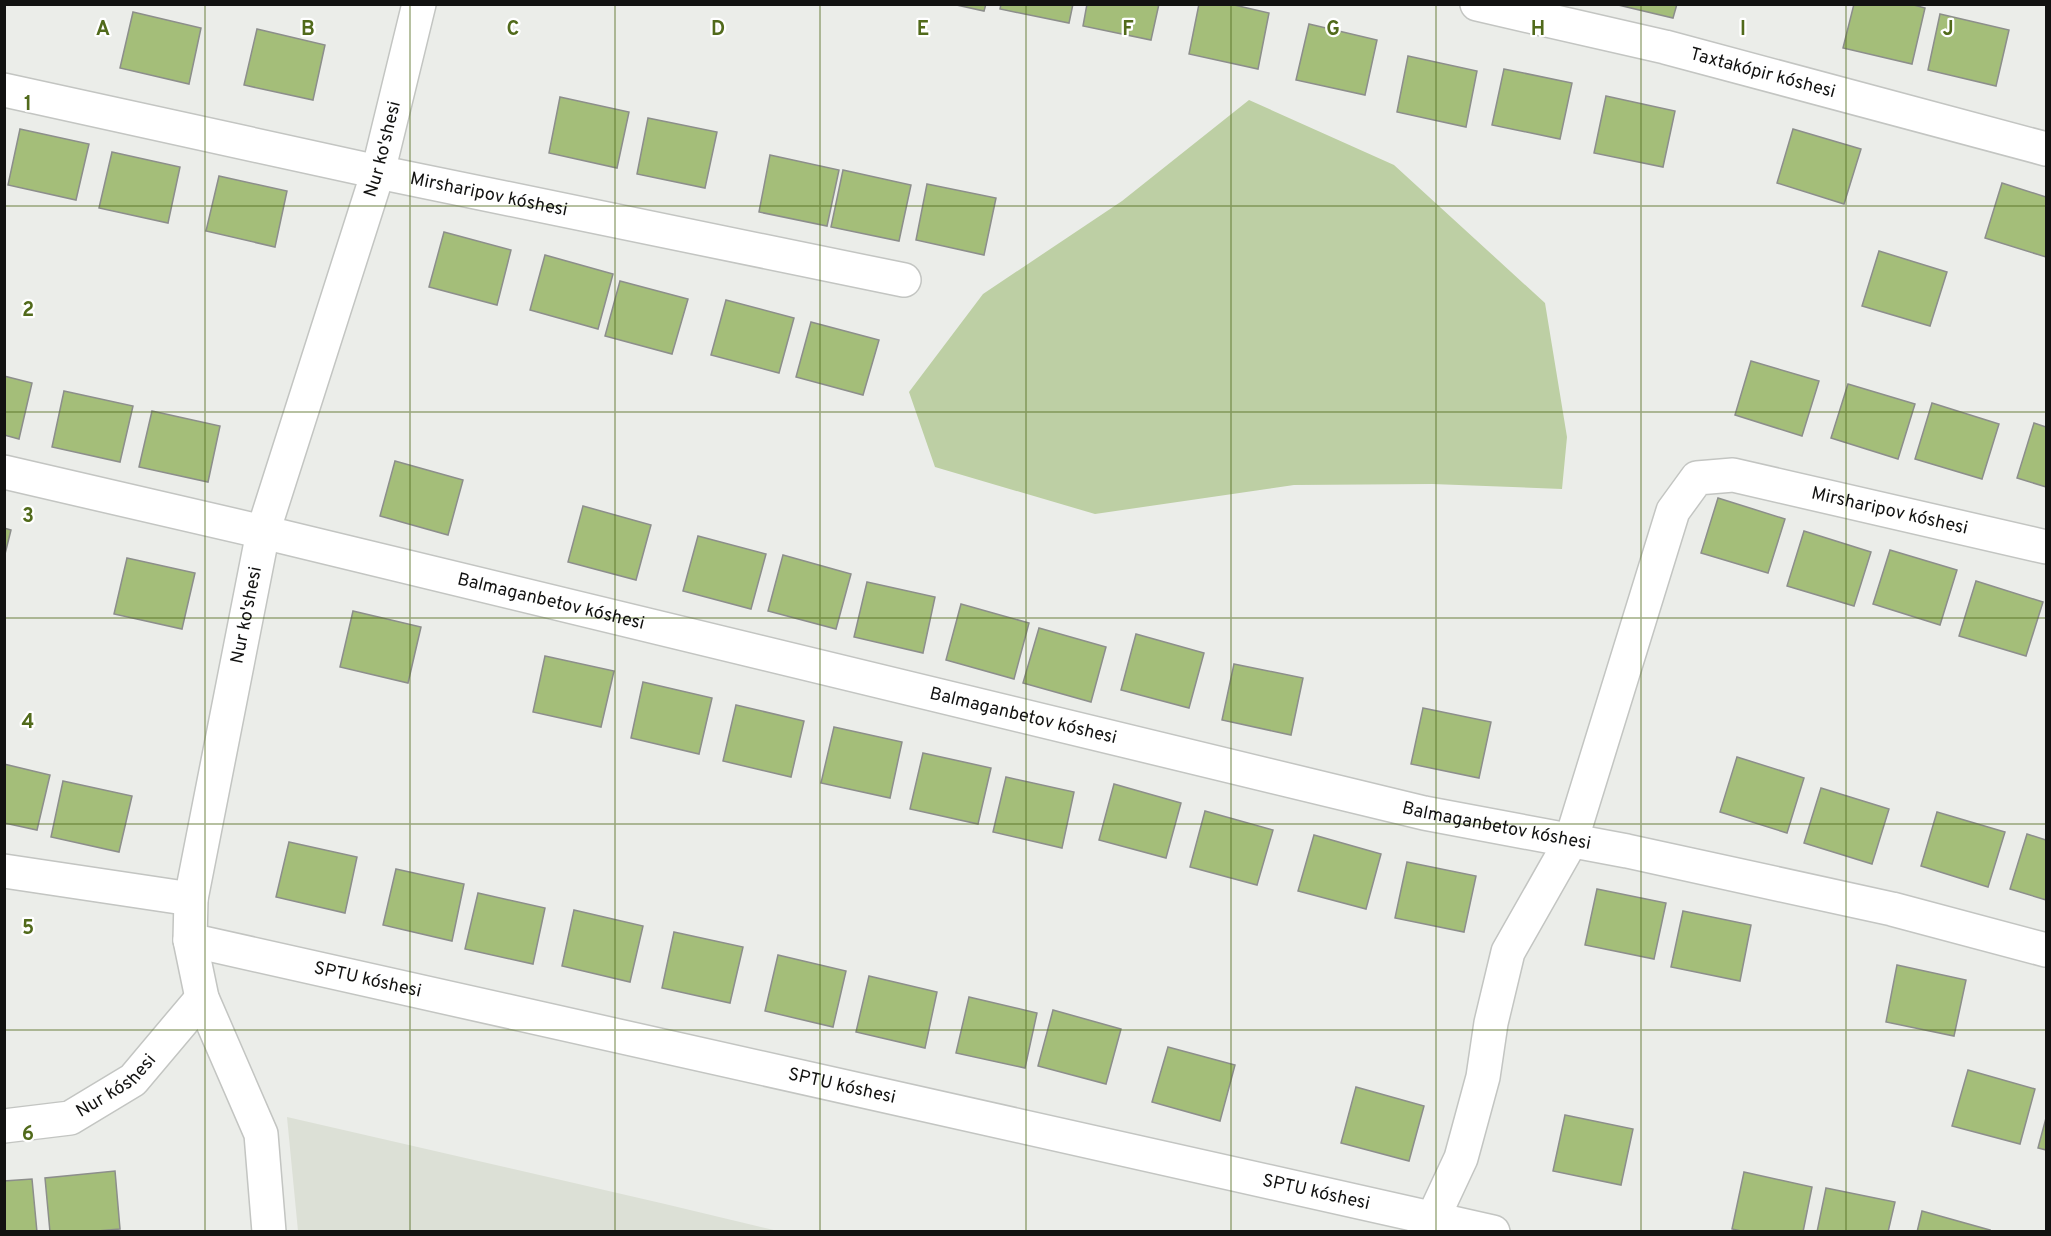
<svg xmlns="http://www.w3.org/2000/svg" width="2051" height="1236" viewBox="0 0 2051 1236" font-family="Overpass,sans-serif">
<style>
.built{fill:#dce0d6}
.green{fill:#bdcfa4}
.building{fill:#a4be79;stroke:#8c8e8b;stroke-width:1.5}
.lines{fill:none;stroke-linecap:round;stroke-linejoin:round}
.street-casing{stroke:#c3c5c2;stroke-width:36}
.street{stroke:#fff;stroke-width:33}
.grid{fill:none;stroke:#516a1b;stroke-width:1.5;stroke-opacity:0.55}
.labels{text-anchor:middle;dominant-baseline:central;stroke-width:4.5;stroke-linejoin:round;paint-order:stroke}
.street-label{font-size:18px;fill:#121211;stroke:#fff}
.grid-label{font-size:20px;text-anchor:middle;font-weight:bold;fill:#516a1b;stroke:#fff;stroke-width:4.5;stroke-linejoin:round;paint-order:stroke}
</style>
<rect width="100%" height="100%" fill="#ebede9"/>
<polygon class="built" points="287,1117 665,1204 778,1231 298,1231"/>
<polygon class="green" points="1249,100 1394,165 1545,303 1567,437 1562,489 1432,484 1294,485 1095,514 935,467 909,392 983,294 1122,201"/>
<g class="building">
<polygon points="952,4 986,4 984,11"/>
<polygon points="1001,4 1073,4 1069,23 1000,9"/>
<polygon points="1087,4 1159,4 1151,40 1083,26"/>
<polygon points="1199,4 1230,4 1269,13 1258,69 1189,54"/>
<polygon points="1614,4 1677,4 1673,18"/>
<polygon points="1854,4 1910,4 1925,8 1912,64 1843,48"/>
<polygon points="133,12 201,28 189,84 120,68"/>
<polygon points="1940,14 2009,30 1996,86 1928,70"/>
<polygon points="1309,24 1377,40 1365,95 1296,80"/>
<polygon points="257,29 325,45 313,100 244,85"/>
<polygon points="1408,56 1477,71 1466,127 1397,112"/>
<polygon points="1504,69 1572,83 1560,139 1492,125"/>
<polygon points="1606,96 1675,111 1663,167 1594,153"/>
<polygon points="560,97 629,112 617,168 549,153"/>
<polygon points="648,118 717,132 705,188 637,174"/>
<polygon points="20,129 89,144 76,200 8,185"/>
<polygon points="1793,129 1861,149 1844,204 1777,183"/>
<polygon points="112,152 180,167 168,223 99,208"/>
<polygon points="770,155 839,170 827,226 759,212"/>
<polygon points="843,170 911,185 899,241 831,227"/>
<polygon points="219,176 287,191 275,247 206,231"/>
<polygon points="2002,183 2046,197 2046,257 1985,238"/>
<polygon points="927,184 996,198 984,255 916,240"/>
<polygon points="444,232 511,250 497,305 429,287"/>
<polygon points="1879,251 1947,272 1930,326 1862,306"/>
<polygon points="545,255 613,274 598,329 530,310"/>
<polygon points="620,281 688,299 672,354 605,336"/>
<polygon points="726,300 794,318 779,373 711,355"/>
<polygon points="811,322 879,340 863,395 796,377"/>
<polygon points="1751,361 1819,381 1802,436 1735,415"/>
<polygon points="4,376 32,383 19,439 4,435"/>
<polygon points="1848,384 1915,404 1898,459 1831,438"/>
<polygon points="64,391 133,406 120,462 52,447"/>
<polygon points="1932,403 1999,424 1982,479 1915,459"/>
<polygon points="152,411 220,426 208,482 139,467"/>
<polygon points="2034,423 2046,427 2046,487 2017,478"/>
<polygon points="395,461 463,480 448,535 380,516"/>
<polygon points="1718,498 1785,519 1768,573 1701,553"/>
<polygon points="583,506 651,525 636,580 568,562"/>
<polygon points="4,528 11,530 4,558"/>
<polygon points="1804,531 1871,552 1854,606 1787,586"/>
<polygon points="698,536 766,554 751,609 683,591"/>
<polygon points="1890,550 1957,570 1940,625 1873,604"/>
<polygon points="783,555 851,574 836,629 768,611"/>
<polygon points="127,558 195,573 182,629 114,614"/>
<polygon points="1976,581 2043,602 2026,656 1959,636"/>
<polygon points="867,582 935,597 923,653 854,637"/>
<polygon points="961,604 1029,623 1014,679 946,660"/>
<polygon points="353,611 421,627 408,683 340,667"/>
<polygon points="1039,628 1106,647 1091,702 1023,683"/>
<polygon points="1136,634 1204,653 1189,708 1121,690"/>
<polygon points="545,656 614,671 601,727 533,712"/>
<polygon points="1234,664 1303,678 1291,735 1222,720"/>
<polygon points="643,682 712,698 699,754 631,738"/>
<polygon points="736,705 804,721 791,777 723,761"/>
<polygon points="1423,708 1491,722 1479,778 1411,764"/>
<polygon points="834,727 902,742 890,798 821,783"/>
<polygon points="923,753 991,768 978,824 910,809"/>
<polygon points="1737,757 1804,778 1787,833 1720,812"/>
<polygon points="4,764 50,775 37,830 4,823"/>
<polygon points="1006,777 1074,792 1062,848 993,832"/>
<polygon points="63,781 132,796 119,852 51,837"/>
<polygon points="1114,784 1181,803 1166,858 1099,840"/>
<polygon points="1821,788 1889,809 1872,864 1804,843"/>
<polygon points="1205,811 1273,830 1257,885 1190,867"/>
<polygon points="1937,812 2005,832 1988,887 1921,866"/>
<polygon points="2027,834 2046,840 2046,900 2010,889"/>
<polygon points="1314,835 1381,854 1366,909 1298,891"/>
<polygon points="289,842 357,857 345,913 276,897"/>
<polygon points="1407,862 1476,876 1464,932 1395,918"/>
<polygon points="396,869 464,884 452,941 383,925"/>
<polygon points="1597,889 1666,903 1654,959 1585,945"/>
<polygon points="478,893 545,908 533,964 465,949"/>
<polygon points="574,910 643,926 630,982 562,966"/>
<polygon points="1683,911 1751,925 1740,981 1671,967"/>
<polygon points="674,932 743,947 730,1003 662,988"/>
<polygon points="778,955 846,971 833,1027 765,1011"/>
<polygon points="1897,965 1966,980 1954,1036 1886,1022"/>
<polygon points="869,976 937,992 925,1048 856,1032"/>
<polygon points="969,997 1037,1013 1025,1068 956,1053"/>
<polygon points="1053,1010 1121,1029 1106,1084 1038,1066"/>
<polygon points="1168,1047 1235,1065 1220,1121 1152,1102"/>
<polygon points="1968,1070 2035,1089 2020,1144 1952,1126"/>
<polygon points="1356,1087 1424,1106 1409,1161 1341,1143"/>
<polygon points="1565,1115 1633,1129 1621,1185 1553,1171"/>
<polygon points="2046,1118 2046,1150 2038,1148"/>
<polygon points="115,1171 120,1229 86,1232 50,1232 45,1178"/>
<polygon points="1744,1172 1812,1187 1803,1232 1746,1232 1732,1229"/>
<polygon points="32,1179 37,1232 4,1232 4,1181"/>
<polygon points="1826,1188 1895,1202 1888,1232 1817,1232"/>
<polygon points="1922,1211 1990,1230 1989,1232 1917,1232"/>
</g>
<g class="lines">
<g class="street-casing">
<g id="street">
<path id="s1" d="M1477 4 1665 47 2046 149"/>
<path id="s2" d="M4 90 378 172 904 280"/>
<path id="s3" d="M4 472 263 532 1424 813 1627 851 1892 909 2046 950"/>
<polyline points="4,871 191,899"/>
<path id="s4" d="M190 940 1493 1232"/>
<path id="s5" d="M4 1126 70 1118 133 1080 202 998"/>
<path id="s6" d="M269 1232 261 1134 202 998 190 940 191 899 263 532 378 172 419 4"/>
<path id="s7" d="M1424 1232 1433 1218 1461 1158 1483 1077 1491 1023 1508 952 1571 841 1673 511 1697 478 1733 475 2046 547"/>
</g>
</g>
<use href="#street" class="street"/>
</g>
<path class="grid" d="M205 4V1232M410 4V1232M615 4V1232M820 4V1232M1026 4V1232M1231 4V1232M1436 4V1232M1641 4V1232M1846 4V1232M4 206H2046M4 412H2046M4 618H2046M4 824H2046M4 1030H2046"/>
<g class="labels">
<g class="street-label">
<text stroke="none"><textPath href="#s1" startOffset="294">Taxtakópir kóshesi</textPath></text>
<text stroke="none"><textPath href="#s6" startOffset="1122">Nur ko'shesi</textPath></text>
<text stroke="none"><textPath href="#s2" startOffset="496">Mirsharipov kóshesi</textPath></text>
<text stroke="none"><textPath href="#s7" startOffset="1005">Mirsharipov kóshesi</textPath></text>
<text stroke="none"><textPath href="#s3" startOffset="562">Balmaganbetov kóshesi</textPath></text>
<text stroke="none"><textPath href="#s6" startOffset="636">Nur ko'shesi</textPath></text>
<text stroke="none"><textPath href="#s3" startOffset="1048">Balmaganbetov kóshesi</textPath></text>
<text stroke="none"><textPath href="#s3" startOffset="1534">Balmaganbetov kóshesi</textPath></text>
<text stroke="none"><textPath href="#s4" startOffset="182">SPTU kóshesi</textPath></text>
<text stroke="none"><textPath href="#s5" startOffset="123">Nur kóshesi</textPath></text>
<text stroke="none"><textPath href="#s4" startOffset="668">SPTU kóshesi</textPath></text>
<text stroke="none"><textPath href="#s4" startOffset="1154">SPTU kóshesi</textPath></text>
</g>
</g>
<g class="grid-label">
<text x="103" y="35">A</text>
<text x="308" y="35">B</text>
<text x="513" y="35">C</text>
<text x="718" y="35">D</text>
<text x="923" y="35">E</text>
<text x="1128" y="35">F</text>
<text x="1333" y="35">G</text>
<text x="1538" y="35">H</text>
<text x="1743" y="35">I</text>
<text x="1948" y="35">J</text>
<text x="28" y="110">1</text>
<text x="28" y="316">2</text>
<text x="28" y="522">3</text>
<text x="28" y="728">4</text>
<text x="28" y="934">5</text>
<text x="28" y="1140">6</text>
</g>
<rect width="2051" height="1236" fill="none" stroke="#121211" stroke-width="12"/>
</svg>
